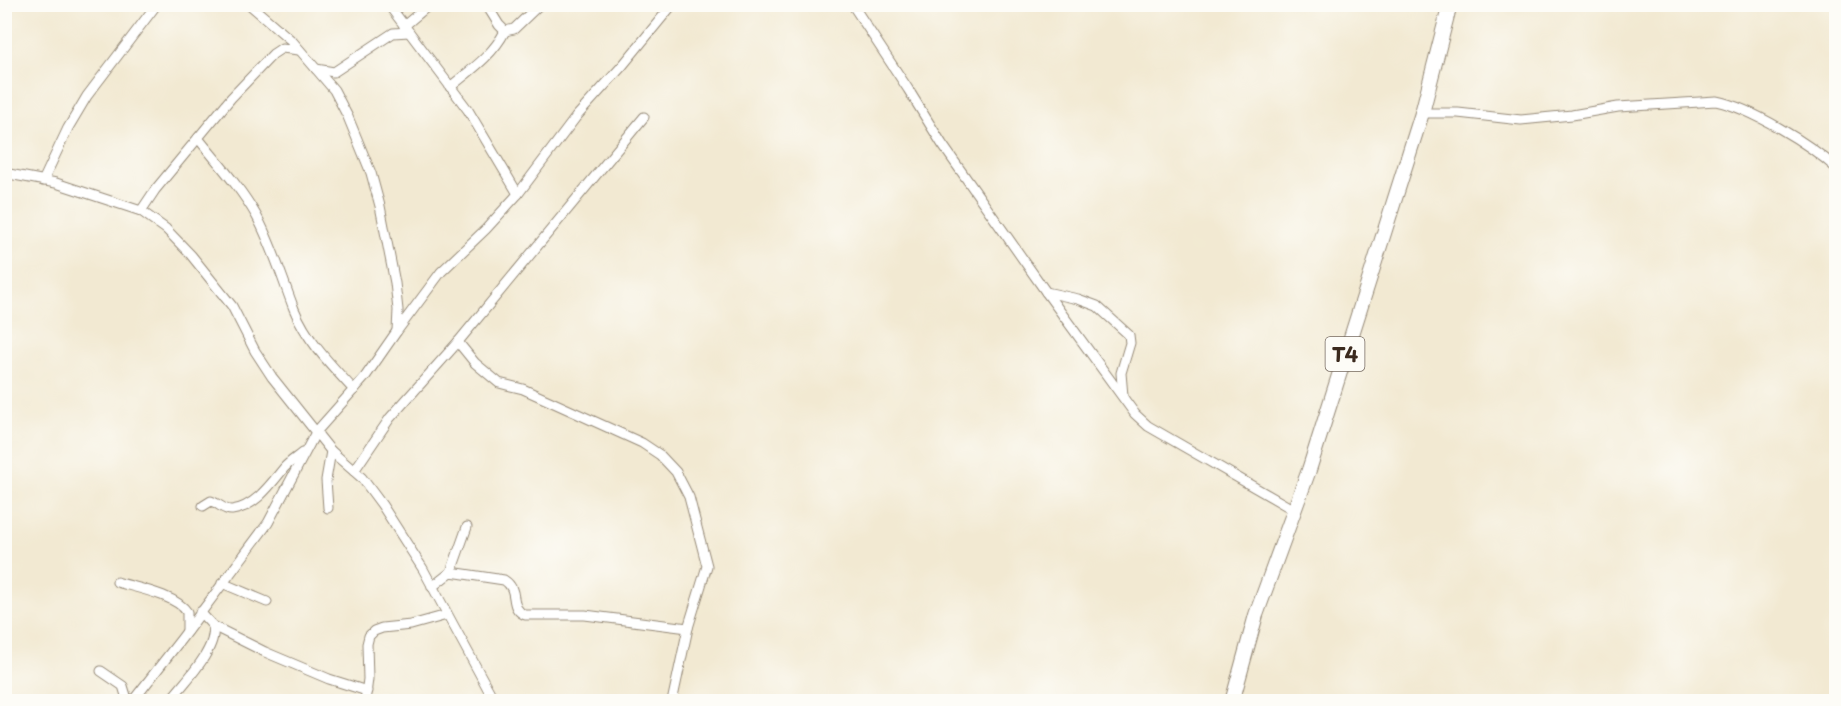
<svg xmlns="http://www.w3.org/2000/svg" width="1841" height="706" viewBox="0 0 1841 706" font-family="'Playpen Sans',sans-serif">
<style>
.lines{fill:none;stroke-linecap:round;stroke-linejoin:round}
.minor-casing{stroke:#968a78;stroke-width:11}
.highway-casing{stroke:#968a78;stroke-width:16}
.minor{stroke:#fff;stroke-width:9}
.highway{stroke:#fff;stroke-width:14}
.labels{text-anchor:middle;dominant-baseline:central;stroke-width:4.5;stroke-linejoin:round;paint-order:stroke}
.shield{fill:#fdfcf7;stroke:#75695f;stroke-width:1.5}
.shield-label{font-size:20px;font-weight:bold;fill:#3b2a1e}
</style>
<rect width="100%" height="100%" fill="#fdfcf7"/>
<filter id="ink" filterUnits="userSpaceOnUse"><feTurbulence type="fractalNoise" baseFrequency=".0167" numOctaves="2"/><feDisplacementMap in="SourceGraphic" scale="12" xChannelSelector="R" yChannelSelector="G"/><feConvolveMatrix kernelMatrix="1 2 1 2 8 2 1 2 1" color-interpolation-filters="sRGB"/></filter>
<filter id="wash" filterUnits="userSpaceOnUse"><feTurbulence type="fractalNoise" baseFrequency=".008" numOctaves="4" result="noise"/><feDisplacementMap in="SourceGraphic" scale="24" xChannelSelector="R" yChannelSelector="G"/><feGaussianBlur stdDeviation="1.35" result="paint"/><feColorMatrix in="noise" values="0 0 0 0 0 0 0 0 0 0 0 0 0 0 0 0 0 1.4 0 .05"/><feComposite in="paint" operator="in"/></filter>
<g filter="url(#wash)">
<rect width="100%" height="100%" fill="#f2e9d2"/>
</g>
<g filter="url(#ink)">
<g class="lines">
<g class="minor-casing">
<g id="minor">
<polyline points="249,4 293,42 334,90 348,117 371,173 380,206 395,283 398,310 397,331"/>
<polyline points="388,4 468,110 518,194"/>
<polyline points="486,4 499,25 505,31 514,29 540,4"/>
<polyline points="852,4 908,89 942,144 1046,292 1135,414 1148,426 1294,510"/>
<polyline points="404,26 430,4"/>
<polyline points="316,69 334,72 393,33 409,32"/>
<path d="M450 87C471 70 493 55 505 31"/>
<path d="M1422 113H1458L1521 120 1572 115 1618 107 1716 101C1751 108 1810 144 1836 168"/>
<path d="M198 138C218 163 240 187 256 215 272 244 282 278 294 309 307 341 331 365 354 390"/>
<polyline points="4,173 56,183 141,211 166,229 191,255 232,306 255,351 272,377 331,451 362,478 382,505 423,569 495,702"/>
<polyline points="43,181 68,128 87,96 157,4"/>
<polyline points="141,211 155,190 231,98 273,54 282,48 299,50"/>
<polyline points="1046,292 1078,299 1097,306 1129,335 1130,343 1121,373 1123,396"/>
<polyline points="458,342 475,363 499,383 523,389 642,443 660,455 676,472 689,497 707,566 688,628 672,702"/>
<polyline points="354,471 390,418 458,342 644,117"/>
<path d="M203 506 211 501C218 503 225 511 232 510 255 507 271 484 284 468 289 462 296 458 302 453"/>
<polyline points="328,508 326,480 331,451"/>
<polyline points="451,572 467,527"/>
<path d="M117 582C137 588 176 595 187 612V631"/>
<polyline points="222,583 267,602"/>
<path d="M432 587 451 572 504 580C521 591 507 607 525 615H585L688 628"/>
<polyline points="213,626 265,652 329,679 367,691"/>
<polyline points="101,671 123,686 128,702"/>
<polyline points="132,702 182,638 268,523 316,432 365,377 397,331 441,272 486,229 518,194 576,117 623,65 673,4"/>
<path d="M169 702C183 683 218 650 213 626L200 612"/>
<polyline points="365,702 368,679 367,644 369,636 374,631 382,628 411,625 447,615"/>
</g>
</g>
<g class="highway-casing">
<polyline id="highway" points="1232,702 1256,615 1309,470 1422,113 1450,4"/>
</g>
<use href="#minor" class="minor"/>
<use href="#highway" class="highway"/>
</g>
</g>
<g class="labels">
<rect class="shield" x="1325.5" y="337" width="39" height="34" rx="4.5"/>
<g class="shield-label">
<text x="1345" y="354">T4</text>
</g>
</g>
<rect width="1841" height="706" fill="none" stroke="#fdfcf7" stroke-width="24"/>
</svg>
